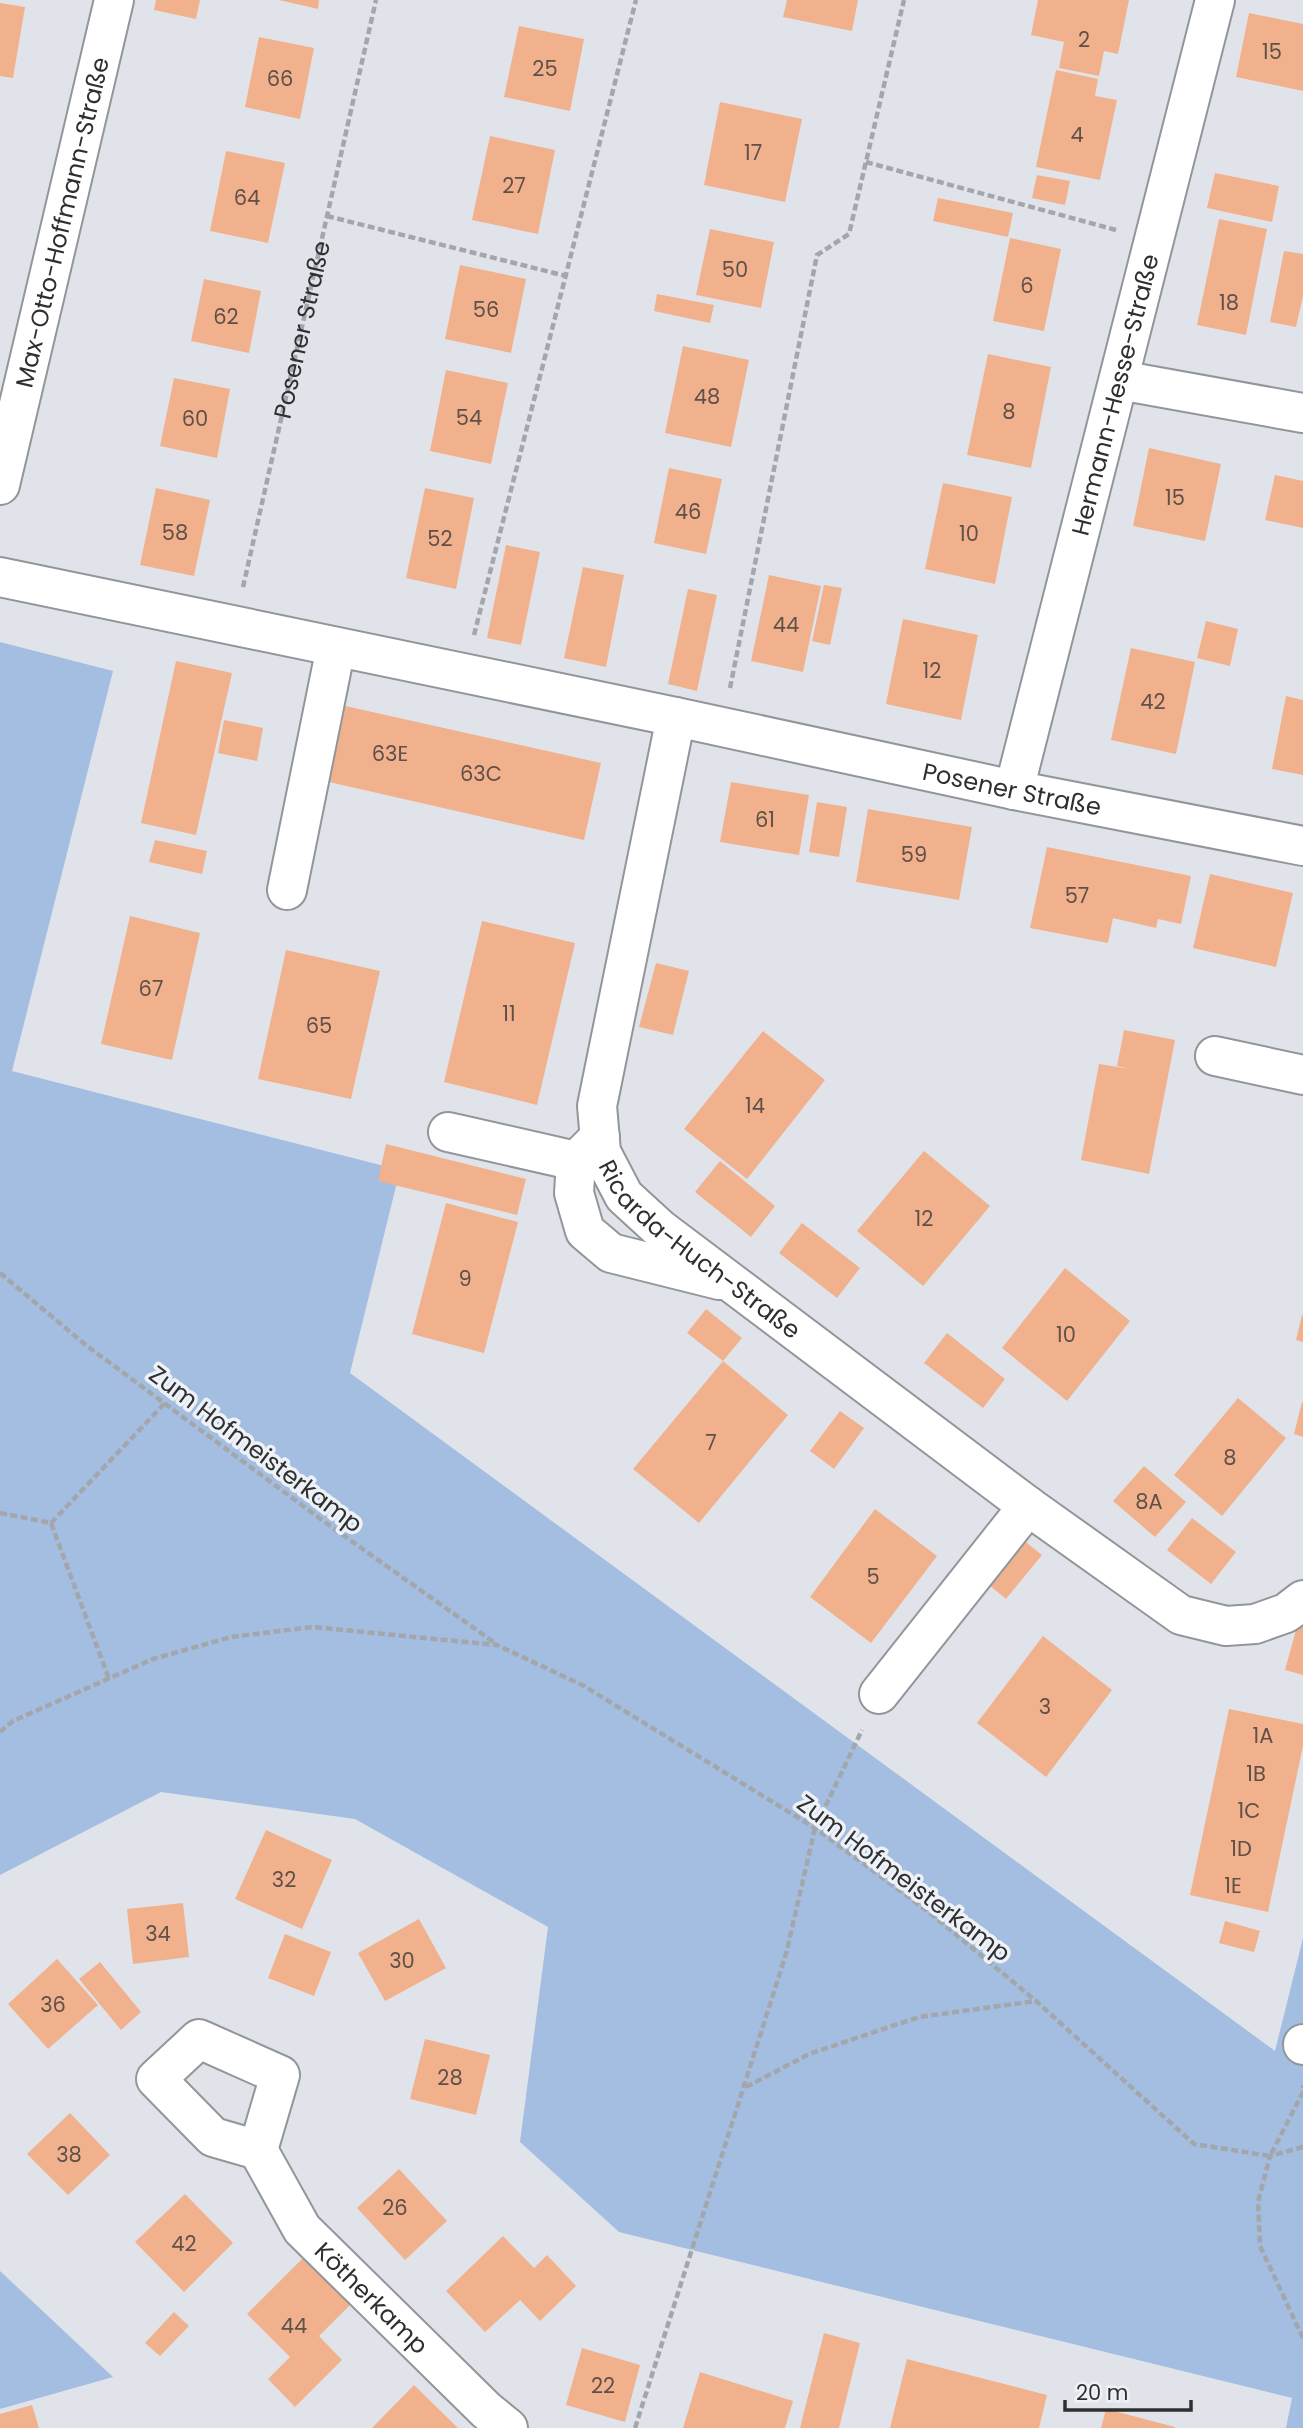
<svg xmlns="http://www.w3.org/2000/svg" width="1303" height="2428" viewBox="0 0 1303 2428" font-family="Poppins,sans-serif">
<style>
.green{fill:#a3bee1}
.building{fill:#f1b18d}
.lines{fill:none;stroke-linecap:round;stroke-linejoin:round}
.minor-casing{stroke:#92969a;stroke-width:42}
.path{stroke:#a3a6aa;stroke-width:4.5;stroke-dasharray:7 3.5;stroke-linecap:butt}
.minor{stroke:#fff;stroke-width:38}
.labels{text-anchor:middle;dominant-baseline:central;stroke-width:7;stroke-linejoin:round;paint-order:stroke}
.number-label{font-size:21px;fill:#5f5048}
.street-label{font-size:24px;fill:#2e2f31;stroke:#eef2f7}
</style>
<rect width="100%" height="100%" fill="#e0e4ea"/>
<g class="green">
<polygon points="0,642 113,671 12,1071 400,1170 350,1373 1275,2051 1303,1938 1303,2428 1286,2428 1292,2398 619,2232 520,2142 548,1927 355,1819 161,1792 0,1875"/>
<polygon points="0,2271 113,2377 0,2409"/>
</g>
<g class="building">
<polygon points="156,0 200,0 196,19 154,10"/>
<polygon points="279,0 319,0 318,9"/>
<polygon points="787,0 858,0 852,31 783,17"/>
<polygon points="1038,0 1129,0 1118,54 1104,51 1099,76 1059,68 1064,42 1031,35"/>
<polygon points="0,3 25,7 13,78 0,76"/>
<polygon points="1249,13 1303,24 1303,91 1236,77"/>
<polygon points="519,26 584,39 570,111 504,97"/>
<polygon points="259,37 314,48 300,119 245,107"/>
<polygon points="1056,70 1098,79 1095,96 1117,100 1100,180 1036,167"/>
<polygon points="720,102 802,119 785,202 704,185"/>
<polygon points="490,136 555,150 538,234 472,220"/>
<polygon points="226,151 285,163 268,243 210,231"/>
<polygon points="1215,173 1279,186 1272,222 1207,208"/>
<polygon points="1037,175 1070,181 1065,205 1032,198"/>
<polygon points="938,198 1013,213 1008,237 933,221"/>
<polygon points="1219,219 1267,229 1246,335 1197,325"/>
<polygon points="710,229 774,242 761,308 696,295"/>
<polygon points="1010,238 1061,249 1044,331 993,321"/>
<polygon points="1284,251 1303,254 1303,296 1296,327 1270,322"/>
<polygon points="460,265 526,279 511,353 445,339"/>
<polygon points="204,279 261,291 249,353 191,341"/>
<polygon points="657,294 714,305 710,323 654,311"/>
<polygon points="683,346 749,360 731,447 665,433"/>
<polygon points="988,354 1051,367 1031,468 967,455"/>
<polygon points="446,370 508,383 491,464 430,451"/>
<polygon points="174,378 230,389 217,458 160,446"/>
<polygon points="1149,448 1221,464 1205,541 1133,526"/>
<polygon points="669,468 722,479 706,554 654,543"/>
<polygon points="1275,475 1303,481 1303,528 1265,520"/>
<polygon points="943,483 1012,497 995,584 925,569"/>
<polygon points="156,488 210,500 194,576 140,565"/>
<polygon points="425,488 474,498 456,589 406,578"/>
<polygon points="506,545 540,552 521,645 487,638"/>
<polygon points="583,567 624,575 606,667 564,658"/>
<polygon points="769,575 821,586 803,672 751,661"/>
<polygon points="824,585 842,588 830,645 812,641"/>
<polygon points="688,589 717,595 697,691 668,684"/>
<polygon points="903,619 978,635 961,720 886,704"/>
<polygon points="1206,621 1238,629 1230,666 1197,658"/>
<polygon points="1131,648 1195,662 1176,754 1111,740"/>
<polygon points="176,661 232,673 196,835 141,823"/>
<polygon points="1286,696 1303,700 1303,775 1272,769"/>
<polygon points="332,703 601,763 584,840 316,779"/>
<polygon points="224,720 263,728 257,761 218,753"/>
<polygon points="731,782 809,795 799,855 720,842"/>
<polygon points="817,802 847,807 839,857 809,852"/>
<polygon points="868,809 972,827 959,900 856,882"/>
<polygon points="155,840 207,851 202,874 149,862"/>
<polygon points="1047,847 1191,876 1181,924 1158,919 1156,928 1113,918 1108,943 1030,928"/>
<polygon points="1210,874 1293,893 1276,967 1193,948"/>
<polygon points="130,916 200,933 172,1060 101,1044"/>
<polygon points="482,921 575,943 537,1105 444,1082"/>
<polygon points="286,950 380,971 351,1099 258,1079"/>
<polygon points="656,963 689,971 673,1035 639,1027"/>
<polygon points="1124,1030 1175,1040 1149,1174 1081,1160 1099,1064 1131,1069 1117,1066"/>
<polygon points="763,1031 825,1080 747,1179 684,1129"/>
<polygon points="386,1144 526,1179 517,1215 378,1181"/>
<polygon points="924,1151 990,1206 923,1286 857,1231"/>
<polygon points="720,1161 775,1206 751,1237 695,1192"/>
<polygon points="446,1203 518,1222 484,1353 412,1334"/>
<polygon points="802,1223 860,1268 837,1298 779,1253"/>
<polygon points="1065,1268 1130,1321 1067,1401 1002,1348"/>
<polygon points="706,1309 742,1338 723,1361 788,1415 699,1523 633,1469 723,1361 687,1333"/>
<polygon points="1302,1315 1303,1315 1303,1342 1296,1340"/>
<polygon points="947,1333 1005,1379 983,1408 924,1363"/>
<polygon points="1238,1398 1286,1438 1222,1516 1174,1475"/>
<polygon points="1302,1402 1303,1403 1303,1437 1294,1434"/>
<polygon points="840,1411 864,1428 834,1469 810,1451"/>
<polygon points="1144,1466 1186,1502 1155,1537 1113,1501"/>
<polygon points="875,1509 937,1556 871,1643 810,1597"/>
<polygon points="1192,1518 1236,1552 1211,1584 1167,1550"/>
<polygon points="1017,1535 1042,1555 1006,1599 982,1579"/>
<polygon points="1299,1619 1303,1620 1303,1675 1285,1670"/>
<polygon points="1043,1636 1112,1690 1046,1777 977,1723"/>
<polygon points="1229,1709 1303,1724 1303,1746 1268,1912 1190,1895"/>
<polygon points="266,1830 332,1860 302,1929 235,1899"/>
<polygon points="183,1903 189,1957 133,1964 127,1909"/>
<polygon points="419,1919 446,1968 385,2001 358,1953"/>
<polygon points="1225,1921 1260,1931 1254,1952 1219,1943"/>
<polygon points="285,1934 331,1952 314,1996 268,1978"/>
<polygon points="57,1959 98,2005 48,2049 8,2004"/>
<polygon points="100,1962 141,2012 121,2030 79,1979"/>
<polygon points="425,2039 490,2055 476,2115 410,2099"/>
<polygon points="70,2113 110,2155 68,2195 27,2154"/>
<polygon points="399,2169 447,2221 405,2260 357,2208"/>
<polygon points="185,2194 233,2243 184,2292 135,2242"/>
<polygon points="503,2236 534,2268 547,2255 576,2286 540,2321 520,2300 485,2332 446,2291"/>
<polygon points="306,2255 352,2303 319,2336 342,2360 295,2407 268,2379 290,2357 247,2314"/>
<polygon points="174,2312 189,2326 160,2356 145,2343"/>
<polygon points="824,2333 860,2343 839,2428 800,2428"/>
<polygon points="582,2348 640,2365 625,2422 566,2405"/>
<polygon points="907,2359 1047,2395 1039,2428 890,2428"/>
<polygon points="700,2372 793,2401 785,2428 683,2428"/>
<polygon points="414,2385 458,2428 372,2428"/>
<polygon points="32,2405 39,2428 0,2428 0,2414"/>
<polygon points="1106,2409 1175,2427 1175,2428 1101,2428"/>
</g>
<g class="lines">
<g class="minor-casing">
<g id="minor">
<polyline points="1119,380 1303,413"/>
<path id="s2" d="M0 485 114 0"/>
<path id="s3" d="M0 577 676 717 1014 790 1303 846"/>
<path id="s4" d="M676 717 597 1106 601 1152 624 1196 660 1229 1028 1506 1181 1615 1226 1626 1255 1624 1286 1613 1303 1600"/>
<path id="s5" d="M1014 790 1215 0"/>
<polyline points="287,890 336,647"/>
<polyline points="1215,1056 1303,1075"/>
<polyline points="448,1132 576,1161"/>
<polyline points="600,1137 576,1161 574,1193 585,1231 611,1253 719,1280"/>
<polyline points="879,1694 1028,1506"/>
<polyline points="1303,2045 1303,2044"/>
<path id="s6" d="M258 2150 280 2075 199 2039 156 2079 213 2137 258 2150 302 2229 486 2410 508 2428"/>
</g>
</g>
<g class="path">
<polyline points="866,162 1116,230"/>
<polyline points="327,216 566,276"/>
<path id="s1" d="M243 587 376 0"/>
<polyline points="474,635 636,0"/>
<polyline points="730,688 817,255 849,234 904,0"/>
<polyline points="0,1273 87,1346 326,1523 495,1643"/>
<polyline points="0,1513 51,1523 109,1679"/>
<polyline points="51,1523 165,1403"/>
<polyline points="0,1732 13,1721 153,1659 231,1637 312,1627 497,1645 584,1686 815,1828 930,1913 1036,2001 1194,2144 1270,2156 1303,2092 1303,2085"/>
<polyline points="746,2087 809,2054 919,2017 1036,2001"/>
<polyline points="1303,2147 1270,2156 1258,2202 1260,2246 1303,2338"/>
<polyline points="635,2428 786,1954 815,1828 862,1730"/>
</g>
<use href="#minor" class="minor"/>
</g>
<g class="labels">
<g class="number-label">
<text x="1084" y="39">2</text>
<text x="1272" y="51">15</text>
<text x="545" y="68">25</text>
<text x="280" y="78">66</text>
<text x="1077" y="134">4</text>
<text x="753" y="152">17</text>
<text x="514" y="185">27</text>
<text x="247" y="197">64</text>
<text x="735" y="269">50</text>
<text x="1027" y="285">6</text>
<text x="1229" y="302">18</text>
<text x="486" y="309">56</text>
<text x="226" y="316">62</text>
<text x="707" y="396">48</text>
<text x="1009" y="411">8</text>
<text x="469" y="417">54</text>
<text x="195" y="418">60</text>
<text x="1175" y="497">15</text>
<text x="688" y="511">46</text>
<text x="175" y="532">58</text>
<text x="969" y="533">10</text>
<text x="440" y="538">52</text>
<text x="786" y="624">44</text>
<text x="932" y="670">12</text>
<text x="1153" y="701">42</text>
<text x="390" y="753">63E</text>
<text x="481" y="773">63C</text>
<text x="765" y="819">61</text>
<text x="914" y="854">59</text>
<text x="1077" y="895">57</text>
<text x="151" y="988">67</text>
<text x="509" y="1013">11</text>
<text x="319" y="1025">65</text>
<text x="755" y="1105">14</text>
<text x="924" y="1218">12</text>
<text x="465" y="1278">9</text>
<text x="1066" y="1334">10</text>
<text x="711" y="1442">7</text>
<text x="1230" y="1457">8</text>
<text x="1149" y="1501">8A</text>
<text x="873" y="1576">5</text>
<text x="1045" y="1706">3</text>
<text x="1263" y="1735">1A</text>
<text x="1256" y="1773">1B</text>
<text x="1249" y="1810">1C</text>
<text x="1241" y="1848">1D</text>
<text x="284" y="1879">32</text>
<text x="1233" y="1885">1E</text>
<text x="158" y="1933">34</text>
<text x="402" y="1960">30</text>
<text x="53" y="2004">36</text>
<text x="450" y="2077">28</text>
<text x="69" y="2154">38</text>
<text x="395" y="2207">26</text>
<text x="184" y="2243">42</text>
<text x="294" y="2325">44</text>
<text x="603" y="2385">22</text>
</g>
<g class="street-label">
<text stroke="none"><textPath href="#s2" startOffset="270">Max-Otto-Hoffmann-Straße</textPath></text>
<text stroke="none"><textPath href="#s1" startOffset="264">Posener Straße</textPath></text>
<text stroke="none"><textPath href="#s5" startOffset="408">Hermann-Hesse-Straße</textPath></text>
<text stroke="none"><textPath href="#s3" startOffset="1034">Posener Straße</textPath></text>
<text stroke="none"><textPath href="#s4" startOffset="584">Ricarda-Huch-Straße</textPath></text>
<text transform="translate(256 1449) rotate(37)">Zum Hofmeisterkamp</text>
<text transform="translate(904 1878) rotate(37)">Zum Hofmeisterkamp</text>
<text stroke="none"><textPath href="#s6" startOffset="542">Kötherkamp</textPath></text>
</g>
</g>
<path d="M1065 2400v10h126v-10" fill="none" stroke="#2e2f31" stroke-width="3.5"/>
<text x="1076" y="2400" font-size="21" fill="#2e2f31" stroke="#eef2f7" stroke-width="5" paint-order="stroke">20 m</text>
</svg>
